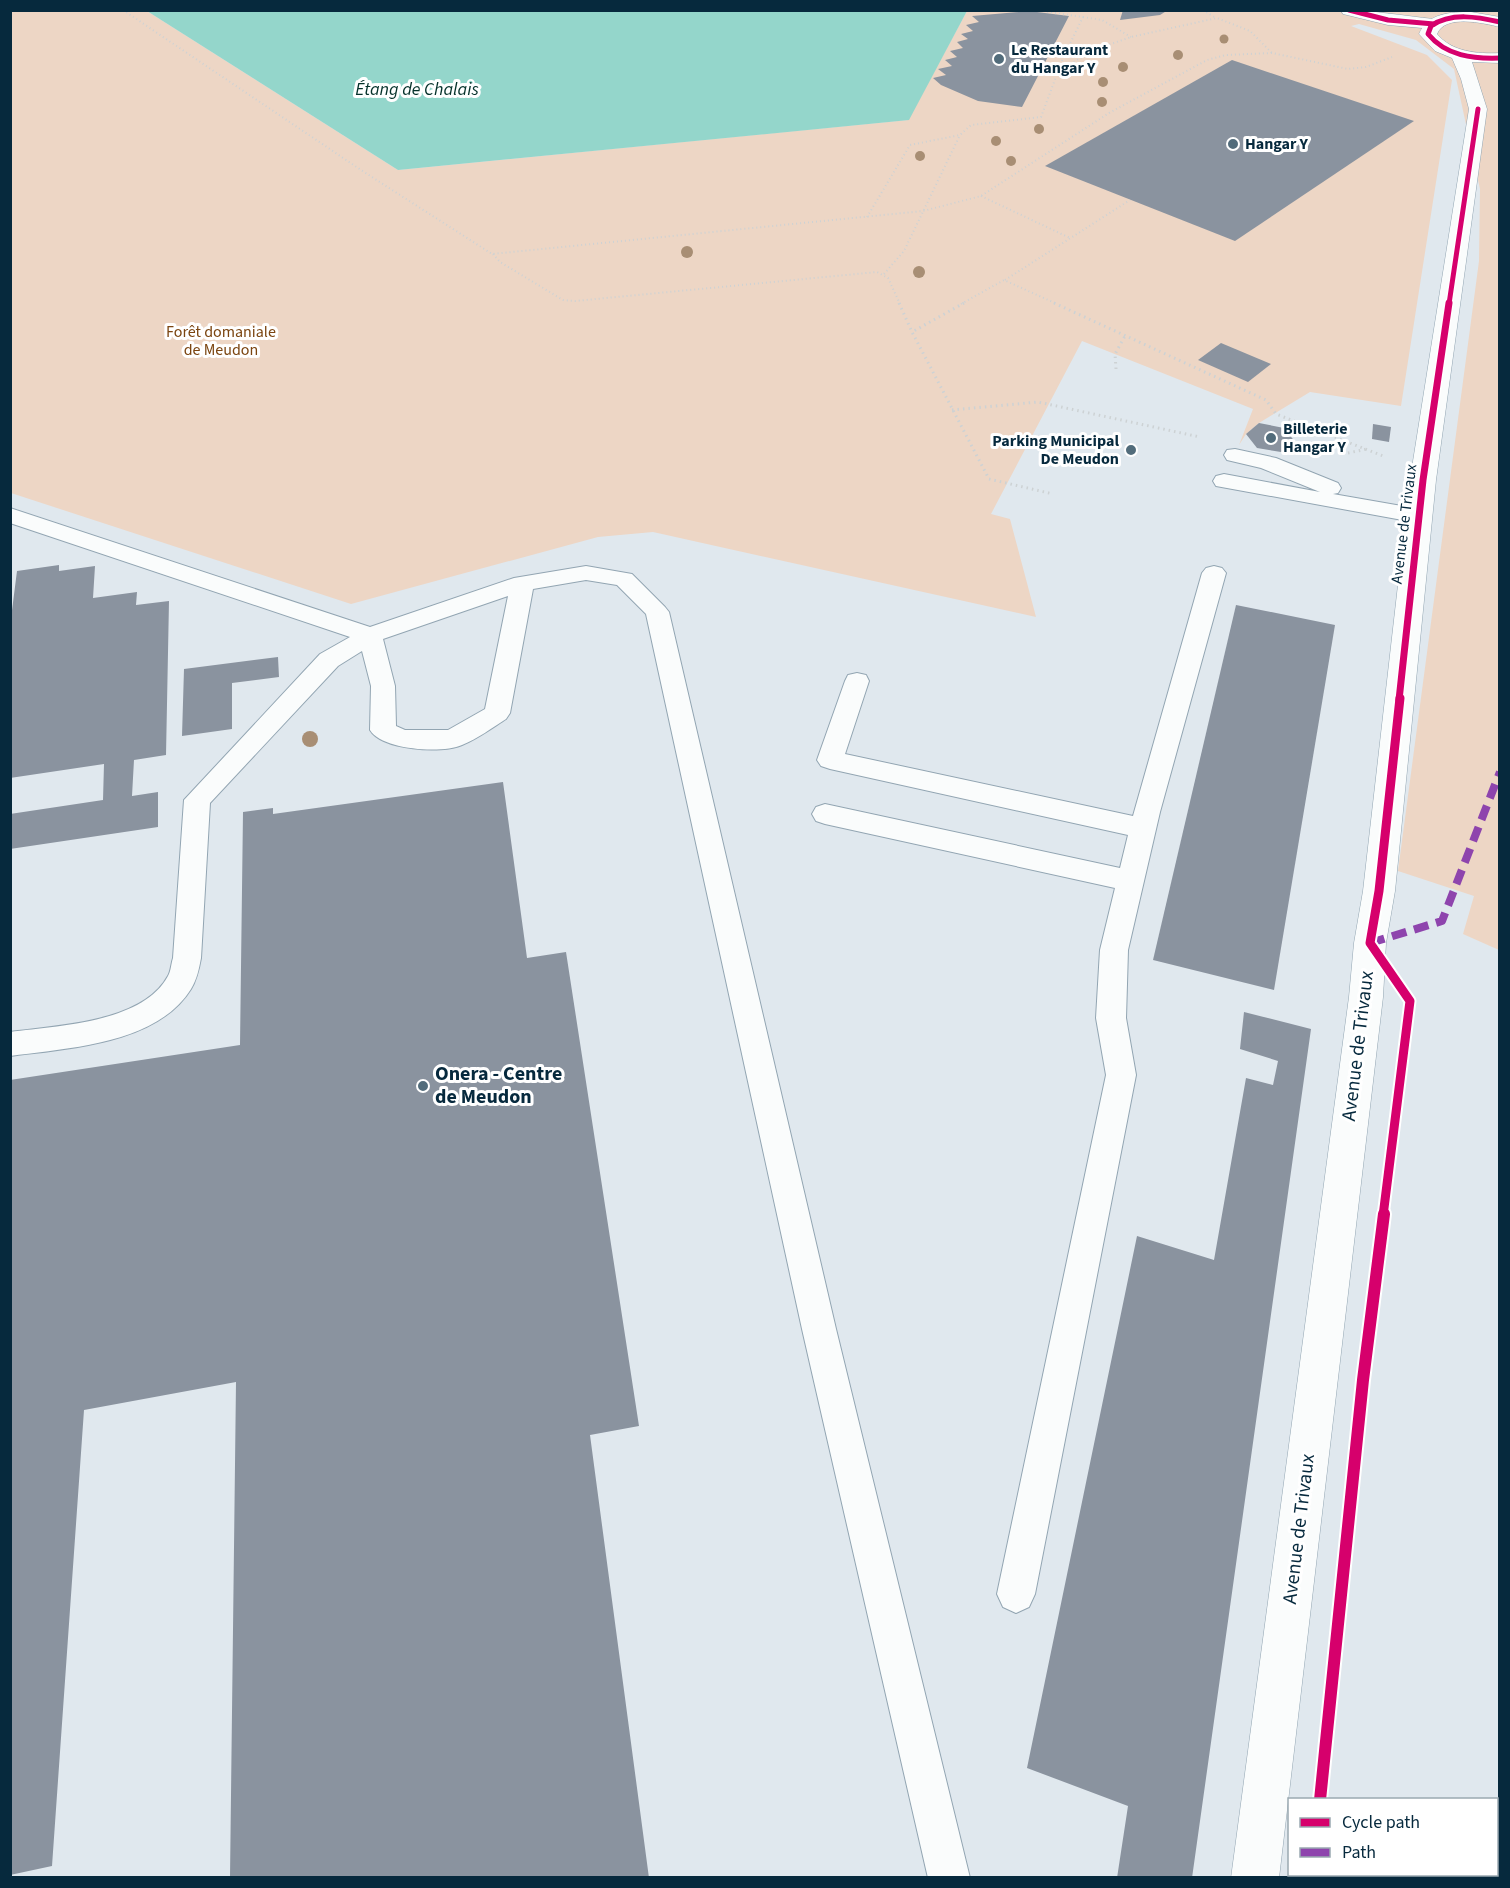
<svg xmlns="http://www.w3.org/2000/svg" width="1510" height="1888" viewBox="0 0 1510 1888" font-family="'Source Sans 3',sans-serif">
<style>
.green{fill:#edd6c5}
.water{fill:#94d6cb}
.building{fill:#8a939f}
.lines{fill:none;stroke-linecap:round;stroke-linejoin:round}
.lane-casing{stroke:#92a5b2;stroke-width:2}
.street-casing{stroke:#92a5b2;stroke-width:1}
.secondary-casing{stroke:#92a5b2;stroke-width:1}
.path-far1{stroke:#cdd2d4;stroke-width:2;stroke-dasharray:1 3;stroke-linecap:butt}
.path{stroke:#cdd2d4;stroke-width:3;stroke-dasharray:1.5 4;stroke-linecap:butt}
.lane{fill:#fafcfc;fill-rule:evenodd}
.street{fill:#fafcfc;fill-rule:evenodd}
.secondary{fill:#fafcfc;fill-rule:evenodd}
.quiet{stroke:#8e44ad;stroke-width:8;stroke-dasharray:15 8;stroke-linecap:butt}
.cycleway-far3-casing{stroke:#fff;stroke-width:8}
.cycleway-far2-casing{stroke:#fff;stroke-width:10}
.cycleway-far1-casing{stroke:#fff;stroke-width:13}
.cycleway-casing{stroke:#fff;stroke-width:16}
.cycleway-far3{stroke:#d6006c;stroke-width:5}
.cycleway-far2{stroke:#d6006c;stroke-width:7}
.cycleway-far1{stroke:#d6006c;stroke-width:9}
.cycleway{stroke:#d6006c;stroke-width:12}
.tree{fill:#a88e74}
.poi-dot{fill:#526c7b;stroke:#fff;stroke-width:2}
.labels{text-anchor:middle;dominant-baseline:central;stroke-width:6;stroke-linejoin:round;paint-order:stroke}
.far-poi-label{font-size:16px;font-weight:bold;fill:#06293d;stroke:#fff;text-anchor:start}
.far-park-label{font-size:16px;fill:#7b4510;stroke:#fff}
.far-street-label{font-size:16px;fill:#06293d;stroke:#fff}
.far-water-label{font-size:18px;font-style:italic;fill:#04312a;stroke:#fff}
.street-label{font-size:20px;fill:#06293d;stroke:#fff}
.poi-label{font-size:20px;font-weight:bold;fill:#06293d;stroke:#fff;text-anchor:start}
</style>
<rect width="100%" height="100%" fill="#e0e8ee"/>
<polygon class="green" points="11,11 147,11 398,170 908,120 967,11 1499,11 1499,950 1463,934 1474,896 1398,871 1479,261 1480,189 1454,69 1416,40 1359,24 1351,26 1427,55 1452,80 1401,406 1310,392 1259,423 1246,434 1239,445 1253,409 1082,341 991,514 1010,519 1036,617 653,532 598,537 351,604 11,493"/>
<polygon class="water" points="147,11 967,11 909,120 398,170"/>
<g class="building">
<polygon points="1123,10 1168,10 1160,15 1120,20"/>
<polygon points="1029,11 1069,16 1022,107 978,101 941,85 933,78 946,75 938,69 952,66 945,60 957,57 950,51 963,48 957,42 968,39 961,34 973,31 966,25 979,22 972,16"/>
<polygon points="1232,60 1414,121 1235,241 1045,166"/>
<polygon points="1221,343 1271,364 1248,382 1198,360"/>
<polygon points="1259,423 1284,428 1296,443 1281,452 1257,448 1246,434"/>
<polygon points="1373,424 1391,427 1389,442 1372,439"/>
<polygon points="59,565 59,571 95,566 93,598 137,592 136,605 169,601 166,755 134,760 132,796 158,792 158,827 10,849 10,814 103,800 104,764 10,778 10,626 17,571"/>
<polygon points="1236,605 1335,625 1274,990 1153,960"/>
<polygon points="278,657 279,677 232,683 232,729 182,736 184,669"/>
<polygon points="503,782 527,958 566,952 639,1426 590,1435 649,1878 230,1878 236,1382 84,1410 52,1866 10,1875 10,1080 240,1045 243,812 273,808 273,814"/>
<polygon points="1244,1012 1311,1029 1192,1878 1117,1878 1128,1806 1027,1768 1137,1236 1214,1260 1246,1078 1273,1085 1278,1061 1240,1049"/>
</g>
<g class="lines">
<g class="lane-casing">
<g id="lane">
<polygon points="1235,449 1276,458 1338,483 1341,488 1338,493 1333,494 1419,509 1427,511 1430,516 1427,521 1419,523 1216,486 1213,481 1216,476 1224,474 1320,492 1261,468 1227,460 1224,455 1227,450"/>
<path d="M10 508 370 627 514 578 586 566 632 574 665 607 669 612 836 1329 970 1878H928L802 1329 646 614 617 585 586 580 533 589 510 713 506 719C492 728 477 739 462 745 442 754 382 750 370 730L371 686 362 651 338 666 210 803 201 958C199 969 197 979 191 989 157 1044 69 1048 10 1056V1032C56 1026 143 1023 168 976 171 971 171 964 173 958L184 800 320 654 350 637 10 523ZM508 596 485 709 448 730H405L396 726 395 686 383 639Z"/>
<polygon points="1214,566 1222,568 1226,573 1160,812 1128,950 1126,1018 1136,1075 1035,1594 1029,1607 1016,1613 1003,1607 997,1594 1106,1075 1096,1018 1100,950 1115,888 825,824 816,821 812,814 816,807 825,804 1120,868 1128,835 830,769 821,766 817,760 845,681 848,675 857,673 866,675 869,681 845,754 1133,816 1202,573 1206,568"/>
</g>
</g>
<g class="street-casing">
<path id="street" d="M1341 10C1372 10 1403 16 1434 19L1440 20 1443 24 1440 28 1434 29 1388 25 1343 14Z"/>
</g>
<g class="secondary-casing">
<path id="secondary" d="M1471 12 1500 17V27C1483 23 1445 14 1437 34 1452 52 1477 54 1500 53V63L1472 62 1487 109 1436 480 1395 891 1386 943 1383 997 1279 1878H1231L1349 997 1354 943 1363 891 1410 480 1469 109 1461 79 1452 58 1435 51 1419 34C1428 13 1450 12 1471 12Z"/>
</g>
<g class="path-far1">
<polyline points="123,10 361,170 492,254 923,211 981,196 1109,113 1207,60 1226,55 1272,53 1348,69 1366,67 1392,57"/>
<polyline points="1203,10 1216,18"/>
<polyline points="1083,17 1102,20 1131,37"/>
<polyline points="1057,73 1091,51 1131,37 1217,18 1250,31 1272,53"/>
<polyline points="981,196 1070,238"/>
<polyline points="867,217 910,145 960,135 971,125 1041,117 1063,58 1083,17 1034,10"/>
<polyline points="493,254 500,262 563,300 575,301 877,272 888,278 900,304"/>
<polyline points="884,274 904,251 960,135"/>
<polyline points="1005,280 1130,200"/>
<polyline points="961,304 1004,280 1057,304"/>
</g>
<g class="path">
<polyline points="899,303 912,332"/>
<polyline points="964,303 912,332 989,479 1053,494"/>
<polyline points="1054,303 1266,400 1276,414 1383,456"/>
<polyline points="1116,369 1115,354 1125,336"/>
<polyline points="952,410 1038,402 1200,437"/>
<polyline points="1348,453 1367,449"/>
</g>
<use href="#lane" class="lane"/>
<use href="#street" class="street"/>
<use href="#secondary" class="secondary"/>
<polyline class="quiet" points="1370,943 1442,921 1500,772"/>
<g class="cycleway-far3-casing">
<g id="cycleway-far3">
<polyline points="1349,10 1388,20 1434,24"/>
<path d="M1500 22C1478 17 1451 12 1431 26L1428 34C1446 56 1473 59 1500 58"/>
<polyline points="1449,304 1478,109"/>
</g>
</g>
<g class="cycleway-far2-casing">
<polyline id="cycleway-far2" points="1399,700 1423,480 1449,303"/>
</g>
<g class="cycleway-far1-casing">
<polyline id="cycleway-far1" points="1383,1216 1410,1001 1370,943 1379,891 1400,698"/>
</g>
<g class="cycleway-casing">
<polyline id="cycleway" points="1320,1800 1363,1380 1384,1214"/>
</g>
<use href="#cycleway-far3" class="cycleway-far3"/>
<use href="#cycleway-far2" class="cycleway-far2"/>
<use href="#cycleway-far1" class="cycleway-far1"/>
<use href="#cycleway" class="cycleway"/>
</g>
<g class="tree">
<circle cx="1224" cy="39" r="4.5"/>
<circle cx="1178" cy="55" r="5"/>
<circle cx="1123" cy="67" r="5"/>
<circle cx="1103" cy="82" r="5"/>
<circle cx="1102" cy="102" r="5"/>
<circle cx="1039" cy="129" r="5"/>
<circle cx="996" cy="141" r="5"/>
<circle cx="920" cy="156" r="5"/>
<circle cx="1011" cy="161" r="5"/>
<circle cx="687" cy="252" r="6"/>
<circle cx="919" cy="272" r="6"/>
<circle cx="310" cy="739" r="8"/>
</g>
<g class="poi-dot">
<circle cx="999" cy="59" r="6"/>
<circle cx="1233" cy="144" r="6"/>
<circle cx="1271" cy="438" r="6"/>
<circle cx="1131" cy="450" r="6"/>
<circle cx="423" cy="1086" r="6"/>
</g>
<g class="labels">
<g class="far-poi-label">
<text x="1011" y="50">Le Restaurant<tspan x="1011" dy="18">du Hangar Y</tspan></text>
<text x="1245" y="144">Hangar Y</text>
<text x="1283" y="429">Billeterie<tspan x="1283" dy="18">Hangar Y</tspan></text>
<text x="1119" y="441" text-anchor="end">Parking Municipal<tspan x="1119" dy="18">De Meudon</tspan></text>
</g>
<g class="far-park-label">
<text x="221" y="332">Forêt domaniale<tspan x="221" dy="18">de Meudon</tspan></text>
</g>
<g class="far-street-label">
<text transform="translate(1404 524) rotate(-83)">Avenue de Trivaux</text>
</g>
<g class="far-water-label">
<text x="417" y="89">Étang de Chalais</text>
</g>
<g class="street-label">
<text transform="translate(1358 1046) rotate(-83)">Avenue de Trivaux</text>
<text transform="translate(1299 1529) rotate(-83)">Avenue de Trivaux</text>
</g>
<g class="poi-label">
<text x="435" y="1074">Onera - Centre<tspan x="435" dy="23">de Meudon</tspan></text>
</g>
</g>
<rect width="1510" height="1888" fill="none" stroke="#06293d" stroke-width="24"/>
<rect x="1288" y="1798" width="210" height="78" fill="#ffffff" stroke="#9ba9b1" stroke-width="1.5"/>
<rect x="1300" y="1818" width="30" height="9" fill="#d6006c" stroke="#9ba9b1" stroke-width="1.5"/>
<text x="1342" y="1828" font-size="18" fill="#06293d">Cycle path</text>
<rect x="1300" y="1848" width="30" height="9" fill="#8e44ad" stroke="#9ba9b1" stroke-width="1.5"/>
<text x="1342" y="1858" font-size="18" fill="#06293d">Path</text>
</svg>
